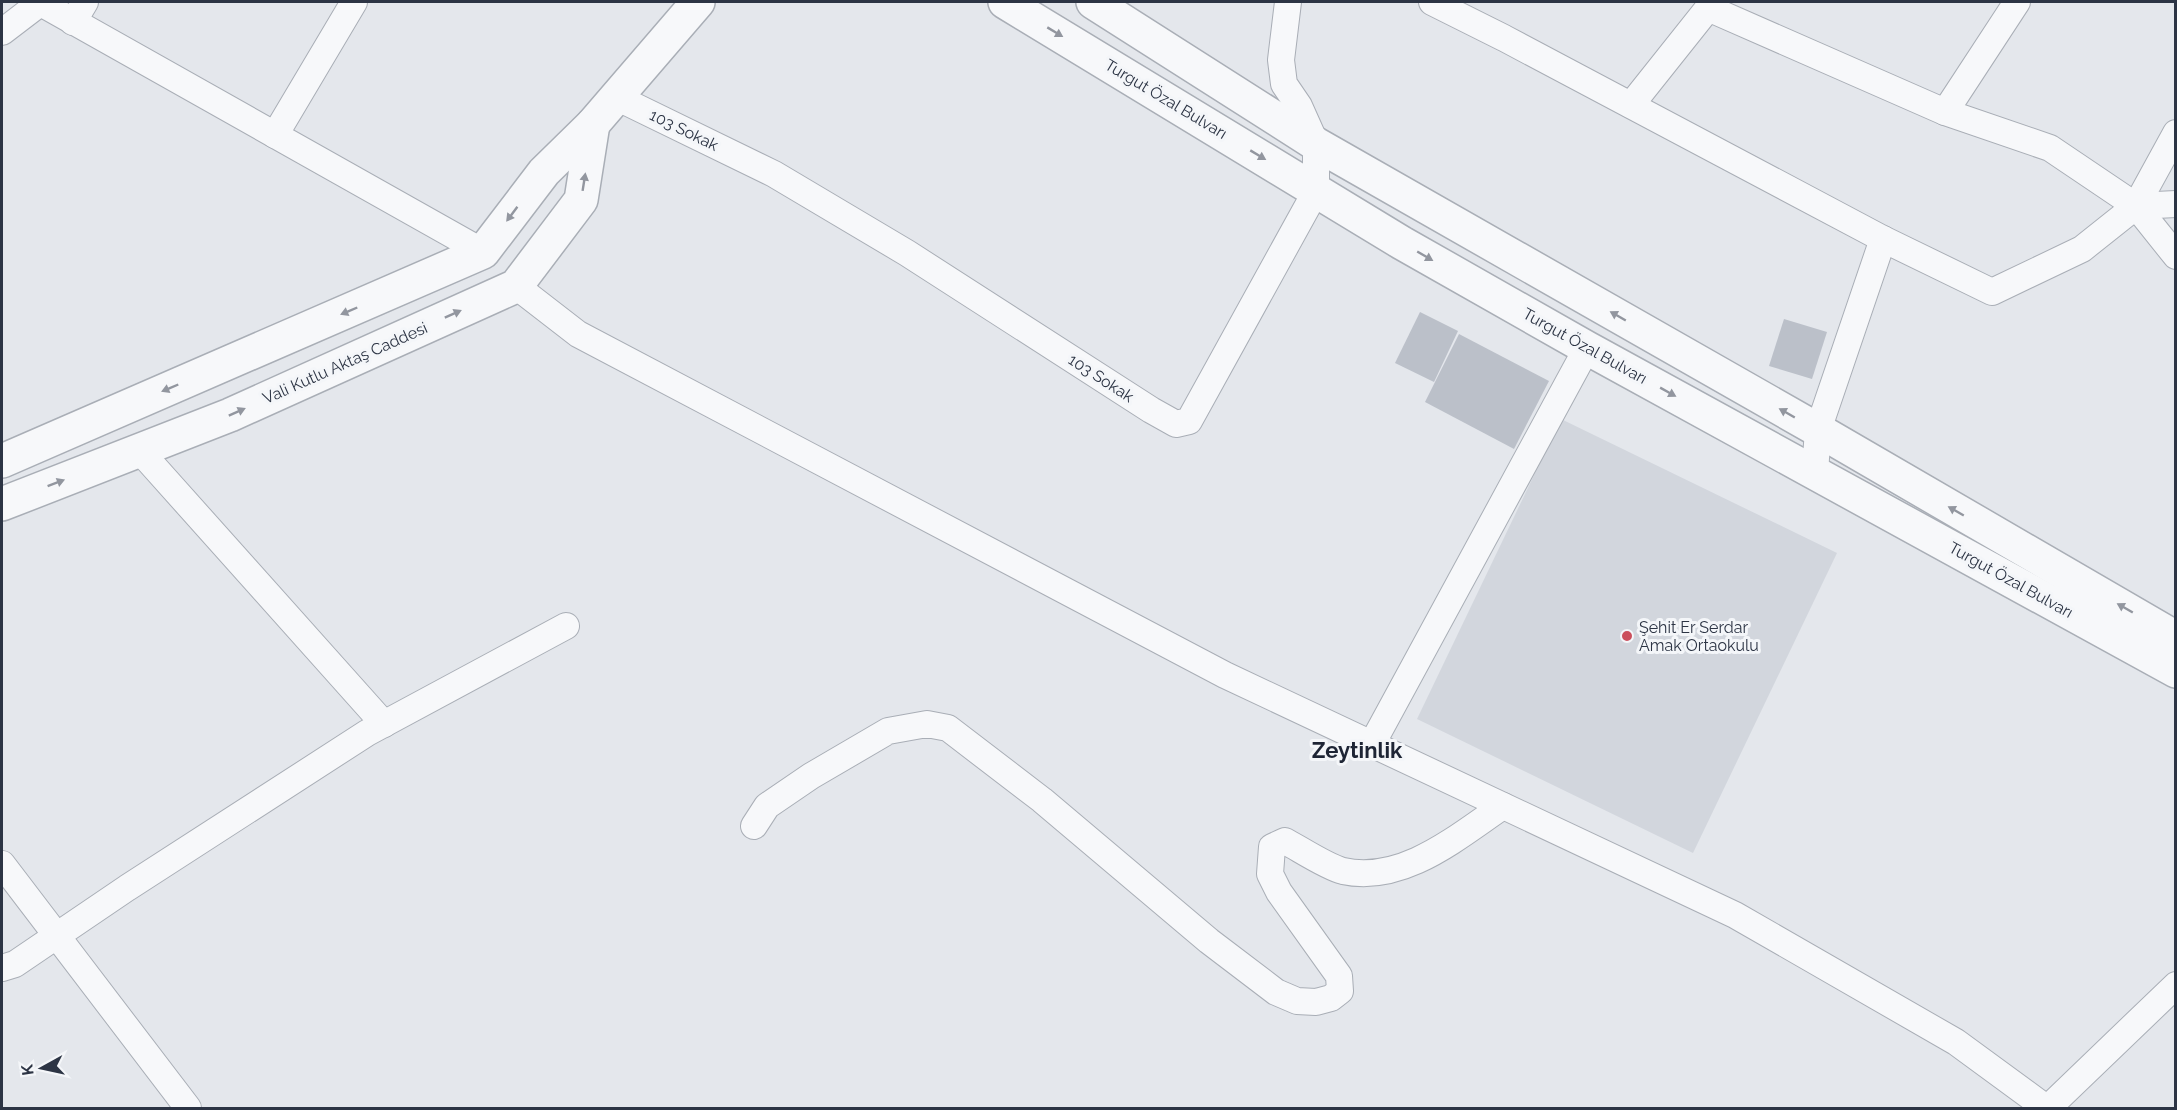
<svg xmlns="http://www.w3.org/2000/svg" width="2177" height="1110" viewBox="0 0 2177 1110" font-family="Raleway,sans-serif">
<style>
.built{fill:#d2d6dd}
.building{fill:#bbc0c9}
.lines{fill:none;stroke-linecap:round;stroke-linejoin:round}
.minor-casing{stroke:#a9aeb6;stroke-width:28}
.tertiary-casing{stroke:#a9aeb6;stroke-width:36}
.minor{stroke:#f7f8fa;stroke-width:26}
.tertiary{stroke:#f7f8fa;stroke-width:33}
.oneway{fill:#92969f}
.poi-dot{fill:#cb4f5c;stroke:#f4f6f9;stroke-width:2}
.labels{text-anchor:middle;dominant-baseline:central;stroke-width:6;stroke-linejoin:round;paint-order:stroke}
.street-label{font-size:16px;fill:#2c3444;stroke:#f4f6f9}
.poi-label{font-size:16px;fill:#2c3444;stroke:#f4f6f9;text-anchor:start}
.district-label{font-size:22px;font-weight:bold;fill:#1e2535;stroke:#f4f6f9}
</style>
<rect width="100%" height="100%" fill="#e4e7ec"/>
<polygon class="built" points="1561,419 1837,553 1693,853 1417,719"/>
<g class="building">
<polygon points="1420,312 1458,331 1434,382 1395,363"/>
<polygon points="1784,319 1827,332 1812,379 1769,366"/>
<polygon points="1459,334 1549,381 1514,449 1425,402"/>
</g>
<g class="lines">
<g class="minor-casing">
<g id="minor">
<polyline points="39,2 483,252"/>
<polyline points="1432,2 1504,38 1883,239 1992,292 2082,249 2136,206 2176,133"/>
<polyline points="1708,8 1945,112 2050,148 2136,206 2176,204"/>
<polyline points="73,22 85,2"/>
<polyline points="2,32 40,3"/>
<polyline points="616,97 774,174 907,253 1151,410 1176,424 1189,421 1316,191 1316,144 1299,106 1284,84 1281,60 1288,2"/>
<polyline points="1631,105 1713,2"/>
<polyline points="1945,112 2017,2"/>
<polyline points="275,135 354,2"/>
<polyline points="2136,206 2176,256"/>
<polyline points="516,286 578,334 1225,675 1735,915 1956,1042 2046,1108"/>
<polyline points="140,451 384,724"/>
<polyline points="1815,472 1818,430 1883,239"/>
<polyline points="1372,744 1587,348"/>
<path d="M754 826 767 806 811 776 888 731 927 724 948 728 1042 800 1209 941 1276 992 1297 1001 1316 1002 1331 998 1340 991 1339 976 1279 892 1270 874 1272 847 1285 841C1300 849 1327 867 1343 871 1403 884 1457 837 1503 806"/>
<polyline points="2,864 188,1108"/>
<polyline points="2,968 15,964 127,888 367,733 566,626"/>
<polyline points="2048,1108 2176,985"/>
</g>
</g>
<g class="tertiary-casing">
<g id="tertiary">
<polyline points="1005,2 1402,243 1587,348 2176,671"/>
<polyline points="1093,2 1316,144 1818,430 2176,638"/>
<polyline points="2,461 483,252 544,172 593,124 698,2"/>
<polyline points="2,504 230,415 516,286 581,200 593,124"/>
</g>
</g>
<use href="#minor" class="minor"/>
<use href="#tertiary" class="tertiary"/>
</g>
<defs><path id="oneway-solid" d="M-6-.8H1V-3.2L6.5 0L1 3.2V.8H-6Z" transform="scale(1.5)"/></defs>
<g class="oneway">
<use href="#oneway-solid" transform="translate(1055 32) rotate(31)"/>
<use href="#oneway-solid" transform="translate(1258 155) rotate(31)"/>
<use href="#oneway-solid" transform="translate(584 182) rotate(-81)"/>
<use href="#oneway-solid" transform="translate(512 214) rotate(127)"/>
<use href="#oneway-solid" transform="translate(1425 256) rotate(30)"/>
<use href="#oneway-solid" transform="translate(349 311) rotate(157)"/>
<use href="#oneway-solid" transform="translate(453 314) rotate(-24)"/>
<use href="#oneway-solid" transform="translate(1618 316) rotate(-150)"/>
<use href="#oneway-solid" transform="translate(170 388) rotate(157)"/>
<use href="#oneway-solid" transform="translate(1668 392) rotate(29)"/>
<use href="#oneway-solid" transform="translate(237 412) rotate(-24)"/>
<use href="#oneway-solid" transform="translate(1787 413) rotate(-150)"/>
<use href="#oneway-solid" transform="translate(56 483) rotate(-21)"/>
<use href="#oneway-solid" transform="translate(1956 511) rotate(-150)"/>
<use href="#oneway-solid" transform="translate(2125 608) rotate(-150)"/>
</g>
<circle class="poi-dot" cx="1627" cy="636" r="6"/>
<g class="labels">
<g class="street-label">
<text transform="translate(1166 99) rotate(31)">Turgut Özal Bulvarı</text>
<text transform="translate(684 130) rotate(26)">103 Sokak</text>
<text transform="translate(1585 346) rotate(29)">Turgut Özal Bulvarı</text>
<text transform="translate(345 363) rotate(-24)">Vali Kutlu Aktaş Caddesi</text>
<text transform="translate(1101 378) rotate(33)">103 Sokak</text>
<text transform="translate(2011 580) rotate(29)">Turgut Özal Bulvarı</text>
</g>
<g class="poi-label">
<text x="1639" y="627">Şehit Er Serdar<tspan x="1639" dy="18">Amak Ortaokulu</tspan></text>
</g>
<g class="district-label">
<text x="1357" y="750">Zeytinlik</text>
</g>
</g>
<rect width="2177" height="1110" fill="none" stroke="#2c3444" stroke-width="6"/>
<g transform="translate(42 1068) rotate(262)" stroke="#f4f6f9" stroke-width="4.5" paint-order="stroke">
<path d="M0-4.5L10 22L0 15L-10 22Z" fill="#2c3444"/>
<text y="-9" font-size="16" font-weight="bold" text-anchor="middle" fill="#2c3444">K</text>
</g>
</svg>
